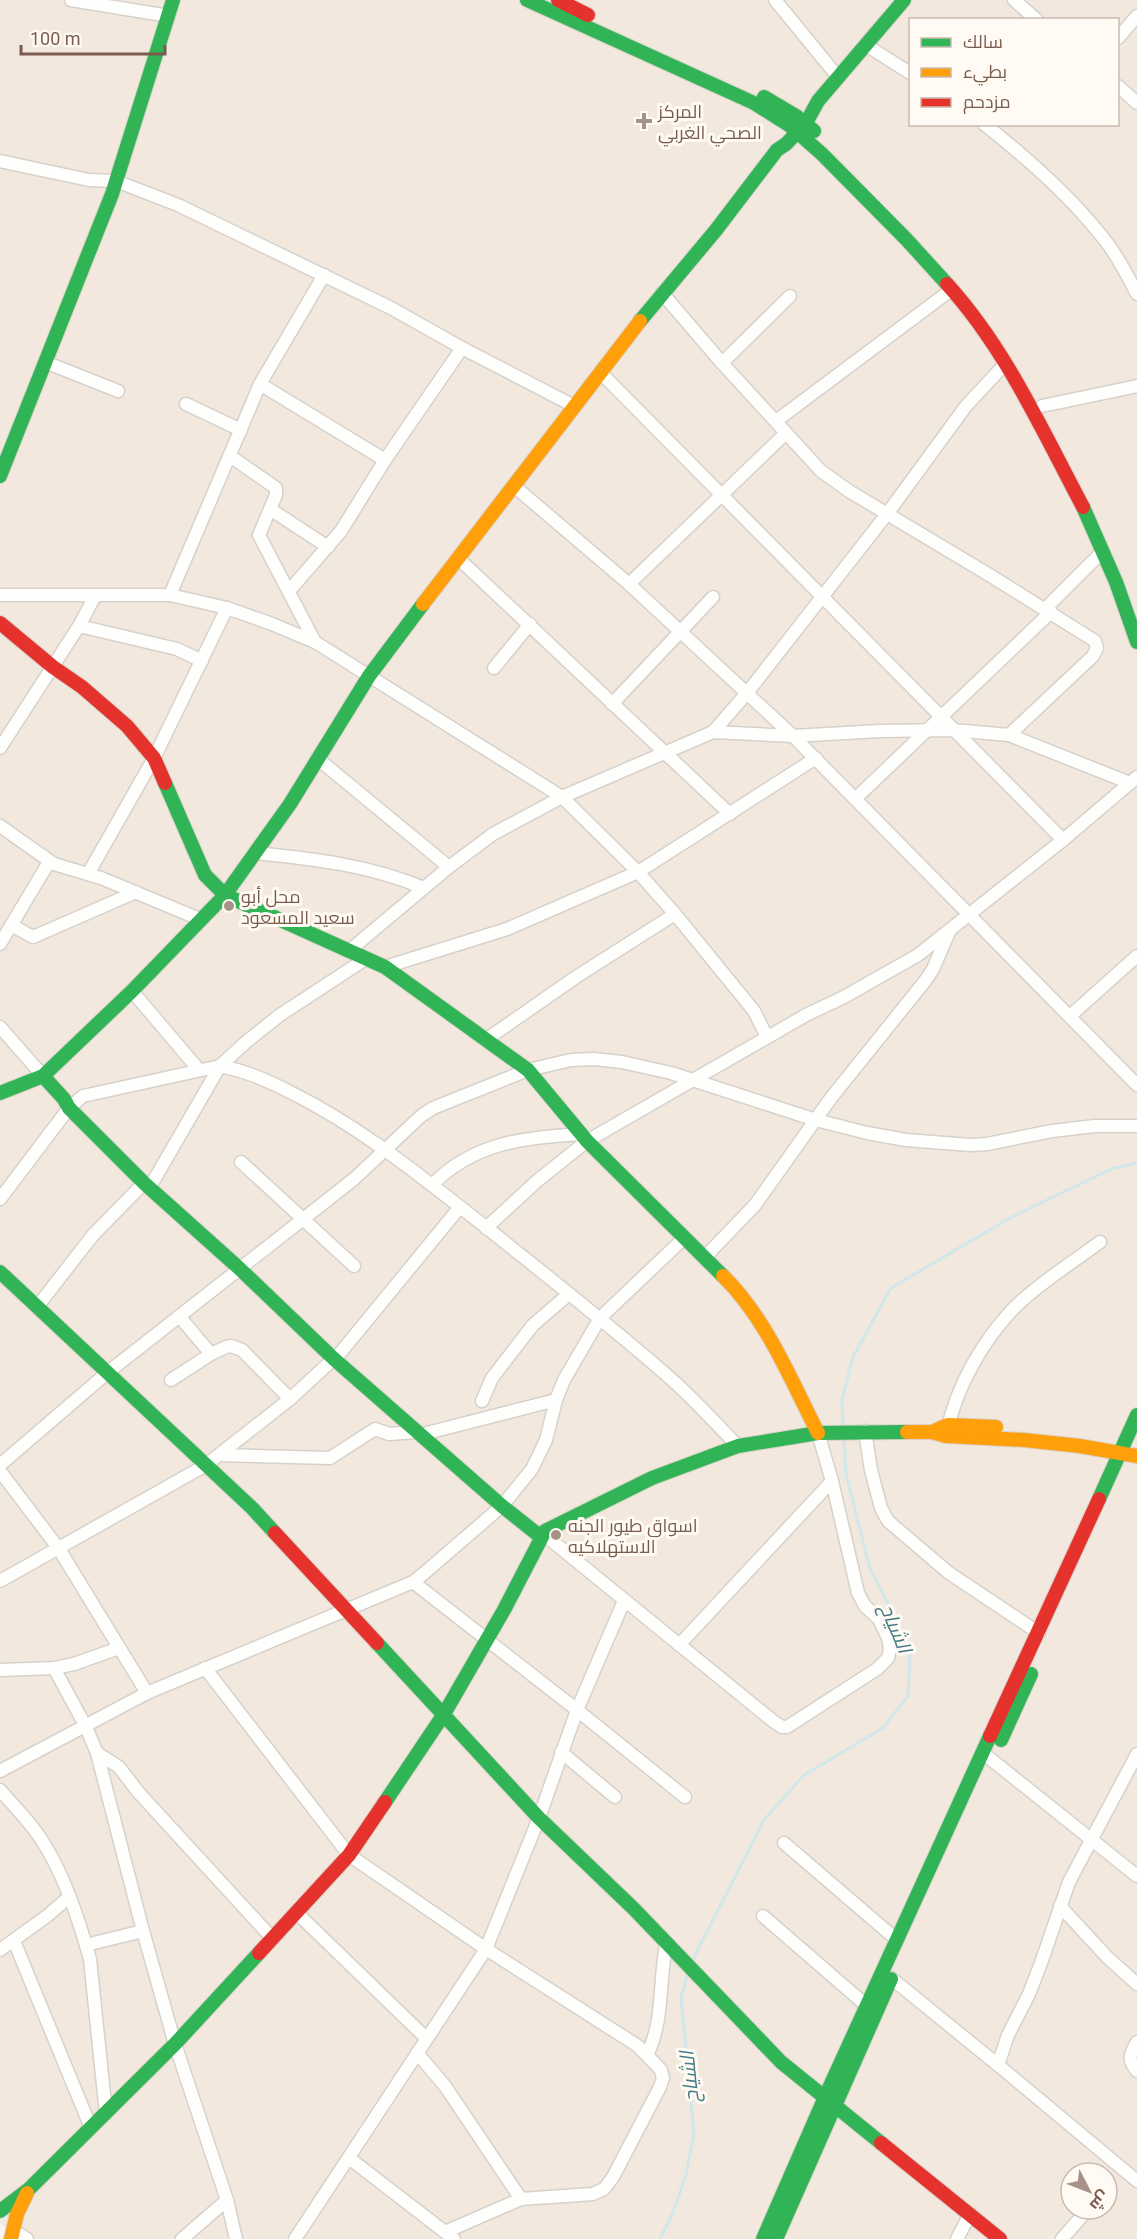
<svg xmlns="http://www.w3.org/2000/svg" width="1137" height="2239" viewBox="0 0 1137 2239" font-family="Roboto,Cairo,sans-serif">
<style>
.residential{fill:#f2e8de;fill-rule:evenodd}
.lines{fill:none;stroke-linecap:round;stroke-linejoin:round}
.stream{stroke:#d0e8ea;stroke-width:3}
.street-casing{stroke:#d7d1cb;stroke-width:15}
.fast-casing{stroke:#d9d2cb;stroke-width:16}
.slow-casing{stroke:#d9d2cb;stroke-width:16}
.jam-casing{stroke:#d9d2cb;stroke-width:16}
.street{stroke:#fefefd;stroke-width:12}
.fast{stroke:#30b455;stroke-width:14}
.slow{stroke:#ff9f0a;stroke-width:14}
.jam{stroke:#e5322d;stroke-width:14}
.poi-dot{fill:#a69286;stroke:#fffaf3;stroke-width:2}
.labels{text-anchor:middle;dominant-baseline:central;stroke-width:6;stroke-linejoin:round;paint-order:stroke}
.poi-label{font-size:18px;fill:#7a5c4d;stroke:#fffaf3;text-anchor:start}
.water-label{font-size:20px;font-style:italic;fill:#437c86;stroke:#fffaf3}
</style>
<rect width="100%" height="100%" fill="#f9f5f0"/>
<path class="residential" d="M0 0H1137V2239H16L0 2223ZM910 20H1118V124H910ZM1071 2173H1107V2209H1071Z"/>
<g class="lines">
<g class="stream">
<polyline points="843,1426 842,1400 853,1357 891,1288 1010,1218 1111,1169 1137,1163"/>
<polyline points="692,1961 764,1820 804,1775 883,1728 908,1696 910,1655 892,1611 870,1569 846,1474 844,1438"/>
<polyline points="660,2239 672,2215 686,2175 694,2133 681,1997 688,1973"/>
</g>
<g class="street-casing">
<g id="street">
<polyline points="71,0 169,16"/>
<polyline points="775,0 838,77"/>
<polyline points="1014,0 1037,20"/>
<polyline points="1118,38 1137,16"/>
<polyline points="866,45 910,73"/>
<polyline points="1118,86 1137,103"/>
<path d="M984 124C1026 157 1072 198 1104 239 1118 256 1127 275 1137 294"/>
<polyline points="0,161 89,180 116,181 178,205 391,308 462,348 574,406"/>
<polyline points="662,293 722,363 821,471 849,491 991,576 1095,641 1097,648 1093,656 1009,735"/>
<polyline points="45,362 118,391"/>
<polyline points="722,363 790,296"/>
<polyline points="601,373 1063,840"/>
<polyline points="260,384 385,460 462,348"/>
<polyline points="186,404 241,430"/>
<polyline points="1042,406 1137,386"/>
<polyline points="776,421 951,290"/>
<polyline points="230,456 276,488 276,495 259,535 315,642"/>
<polyline points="514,486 629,584 793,736 1137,1085"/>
<polyline points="270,509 328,547"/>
<polyline points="459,559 730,814"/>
<polyline points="629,584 786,433"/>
<polyline points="289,591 341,531 385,460"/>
<polyline points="0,595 170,595 227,608 272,624 315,642 562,797 638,872 675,914 754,1011 767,1037"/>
<polyline points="170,595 260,384 324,275"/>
<polyline points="1045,609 1103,551"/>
<polyline points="79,626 177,649 202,661"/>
<polyline points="494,668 530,624"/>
<polyline points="612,704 713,597"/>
<polyline points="713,732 793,736 880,731 953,730 1009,735 1130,783"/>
<polyline points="0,748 79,626 95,596"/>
<polyline points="317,758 449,867"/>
<polyline points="856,798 1051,612"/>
<polyline points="0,826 54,864 101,878 202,920"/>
<path d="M256 853C314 859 369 865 424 888"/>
<polyline points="88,874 154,758 227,608"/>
<polyline points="11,925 33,937 136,892"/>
<polyline points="0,944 49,862"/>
<polyline points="350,950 449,867 493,834 562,797 713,732 747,693 887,514 966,406 1006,363"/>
<polyline points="385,967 507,929 638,872 816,758"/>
<polyline points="132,991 199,1070"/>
<polyline points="1070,1016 1137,956"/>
<polyline points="0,1027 43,1076"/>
<polyline points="487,1039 576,977 675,914"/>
<polyline points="241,1162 354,1266"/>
<polyline points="154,1180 220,1066 246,1042 280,1015 367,958"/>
<path d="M432 1185C474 1142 524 1138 580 1134"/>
<path d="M0 1199 69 1108 83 1096 220 1066C247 1071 269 1081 292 1093 364 1129 424 1179 487 1228 548 1277 611 1326 670 1378 694 1399 715 1423 738 1446"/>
<polyline points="486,1228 537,1181 587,1141 806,1015 844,997 918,955 1063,840 1137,777"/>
<polyline points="704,1258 755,1205 831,1098 925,981 933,969 949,932"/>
<polyline points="37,1307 93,1235 144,1183"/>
<polyline points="179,1316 211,1354"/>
<polyline points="171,1380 211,1354 226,1347 231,1346 242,1350 290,1399"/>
<polyline points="482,1401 492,1378 533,1325 569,1294"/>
<polyline points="865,1431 871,1470 881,1508 888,1521 949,1573 1039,1633"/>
<path d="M947 1432C956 1387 983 1340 1015 1307 1038 1284 1073 1262 1100 1242"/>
<polyline points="427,1433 556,1400"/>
<polyline points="219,1455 330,1458 375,1429 389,1434 416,1432"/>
<polyline points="0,1465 107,1373 354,1179 421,1116 433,1108 528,1070 571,1060 594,1059 622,1062 671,1073 816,1120 867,1133 906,1140 970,1145 987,1144 1052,1131 1095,1126 1137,1126"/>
<polyline points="0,1471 59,1549 147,1693"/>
<polyline points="545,1531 552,1541 773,1721 782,1727 787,1727 877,1669 888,1658 890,1649 888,1638 879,1619 865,1606 858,1593 832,1481 818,1433"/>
<polyline points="0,1581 206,1465 290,1399 341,1352 460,1207"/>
<polyline points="413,1582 577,1710 685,1797"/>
<polyline points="679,1645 832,1481"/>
<polyline points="54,1668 86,1727 97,1753 143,1931 175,2044 227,2200 236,2239"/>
<polyline points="205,1668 349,1855 486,1949 638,2046 661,2070 663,2078 660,2087 613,2177 604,2189 593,2194 521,2199 445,2232"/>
<polyline points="0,1670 54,1668 74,1664 119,1648"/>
<polyline points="561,1752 615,1797"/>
<polyline points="97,1753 119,1767 139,1793 272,1938"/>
<polyline points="983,1753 1137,1876"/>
<polyline points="1137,1754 1069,1882 1041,1963 1029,1994 1008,2035 998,2065 1137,2181"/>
<polyline points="0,1771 147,1693 413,1582 422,1575 502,1506 532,1469 546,1440 556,1400 564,1380 600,1318 683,1239"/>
<path d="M0 1790C13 1805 27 1819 39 1836 63 1871 78 1917 90 1959L106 2114"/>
<polyline points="784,1843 897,1940"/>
<polyline points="1060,1906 1107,1957 1137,1984"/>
<polyline points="297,1913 426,2038"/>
<polyline points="763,1916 867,2006"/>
<polyline points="14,1941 91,2128"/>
<polyline points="86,1945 143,1931"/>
<polyline points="0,1950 47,1916 69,1897"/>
<polyline points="891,1978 998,2065"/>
<path d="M1137 2042C1130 2054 1127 2060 1137 2071"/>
<polyline points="417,2053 445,2086 521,2199"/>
<path d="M647 2055C664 2021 659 1981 666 1945"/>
<polyline points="349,2158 454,2239"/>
<polyline points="13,2230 27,2239"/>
<polyline points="182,2239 227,2200"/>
<polyline points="295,2239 486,1949 539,1818 577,1710 624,1601"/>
<polyline points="957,2239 970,2214"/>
<polyline points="1062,2239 1088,2209"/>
</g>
</g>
<g class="fast-casing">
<g id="fast">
<polyline points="527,0 754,103 789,125 822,154 907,240 947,284"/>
<polyline points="764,97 796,116 814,131"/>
<polyline points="640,321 716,230 777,150 786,144 806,123 818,101 904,0"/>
<polyline points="0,476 112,194 173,0"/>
<polyline points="1083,507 1116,582 1137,642"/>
<polyline points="165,783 205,875 225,895 385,967 528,1070 587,1141 723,1276"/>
<polyline points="43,1076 64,1099 69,1108 144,1183 240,1269 334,1359 502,1506 541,1537"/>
<polyline points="0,1093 43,1076 132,991 225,895 290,804 369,676 423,604"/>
<polyline points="0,1272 252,1508 275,1533"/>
<polyline points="1099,1499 1137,1415"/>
<polyline points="377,1643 539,1818 634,1909 781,2062 881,2143"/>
<polyline points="1001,1740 1031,1674"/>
<polyline points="385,1802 444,1714 504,1610 545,1531 652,1478 738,1446 818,1433 907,1432"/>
<polyline points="0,2211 29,2189 175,2044 259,1953"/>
<polyline points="763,2239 825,2097 990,1736"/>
<polyline points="776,2239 891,1979"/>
</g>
</g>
<g class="slow-casing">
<g id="slow">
<polyline points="423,604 640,321"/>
<path d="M723 1276C766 1318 791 1380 818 1433"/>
<polyline points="907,1432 932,1432 946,1436 1024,1440 1080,1446 1137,1456"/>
<polyline points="932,1432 948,1425 996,1427"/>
<polyline points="11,2239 17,2214 27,2193"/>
</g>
</g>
<g class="jam-casing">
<g id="jam">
<polyline points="558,0 588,15"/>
<path d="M947 284C1006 349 1042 430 1083 507"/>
<polyline points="0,623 53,667 82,687 127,726 154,758 165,783"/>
<polyline points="275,1533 377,1643"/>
<polyline points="990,1736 1099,1499"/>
<polyline points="259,1953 349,1855 385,1802"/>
<polyline points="881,2143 1000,2239"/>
</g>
</g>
<use href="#street" class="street"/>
<use href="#fast" class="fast"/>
<use href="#slow" class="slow"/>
<use href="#jam" class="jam"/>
</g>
<g class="poi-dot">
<path d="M641 112h6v6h6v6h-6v6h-6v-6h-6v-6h6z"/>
<circle cx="229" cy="906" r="6"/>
<circle cx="556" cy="1535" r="6"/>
</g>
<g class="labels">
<g class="poi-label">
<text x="658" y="111">المركز<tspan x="658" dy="21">الصحي الغربي</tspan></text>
<text x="241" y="896">محل أبو<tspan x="241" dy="21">سعيد المسعود</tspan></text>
<text x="568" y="1525">اسواق طيور الجنه<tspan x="568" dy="21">الاستهلاكيه</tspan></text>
</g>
<g class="water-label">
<text transform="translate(896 1628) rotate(67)">الشياح</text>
<text transform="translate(689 2077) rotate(-96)">الشياح</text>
</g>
</g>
<rect x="909" y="18" width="210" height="108" fill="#fffaf3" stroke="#cabbb1" stroke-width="1.5"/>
<rect x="921" y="38" width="30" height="9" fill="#30b455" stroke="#cabbb1" stroke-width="1.5"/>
<text x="963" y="48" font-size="18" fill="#7a5c4d">سالك</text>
<rect x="921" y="68" width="30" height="9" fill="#ff9f0a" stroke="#cabbb1" stroke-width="1.5"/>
<text x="963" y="78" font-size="18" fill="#7a5c4d">بطيء</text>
<rect x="921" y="98" width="30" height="9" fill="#e5322d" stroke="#cabbb1" stroke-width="1.5"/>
<text x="963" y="108" font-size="18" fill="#7a5c4d">مزدحم</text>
<g transform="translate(1089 2191) rotate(132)"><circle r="28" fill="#fffaf3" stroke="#cabbb1" stroke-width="1.5"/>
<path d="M0-4.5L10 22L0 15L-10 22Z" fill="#a69286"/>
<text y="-9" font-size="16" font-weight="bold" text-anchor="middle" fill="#7a5c4d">ش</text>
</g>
<path d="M21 45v9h144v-9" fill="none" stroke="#7a5c4d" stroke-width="3"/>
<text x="30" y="45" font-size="18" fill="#7a5c4d" stroke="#fffaf3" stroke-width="4.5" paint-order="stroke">100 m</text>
</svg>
